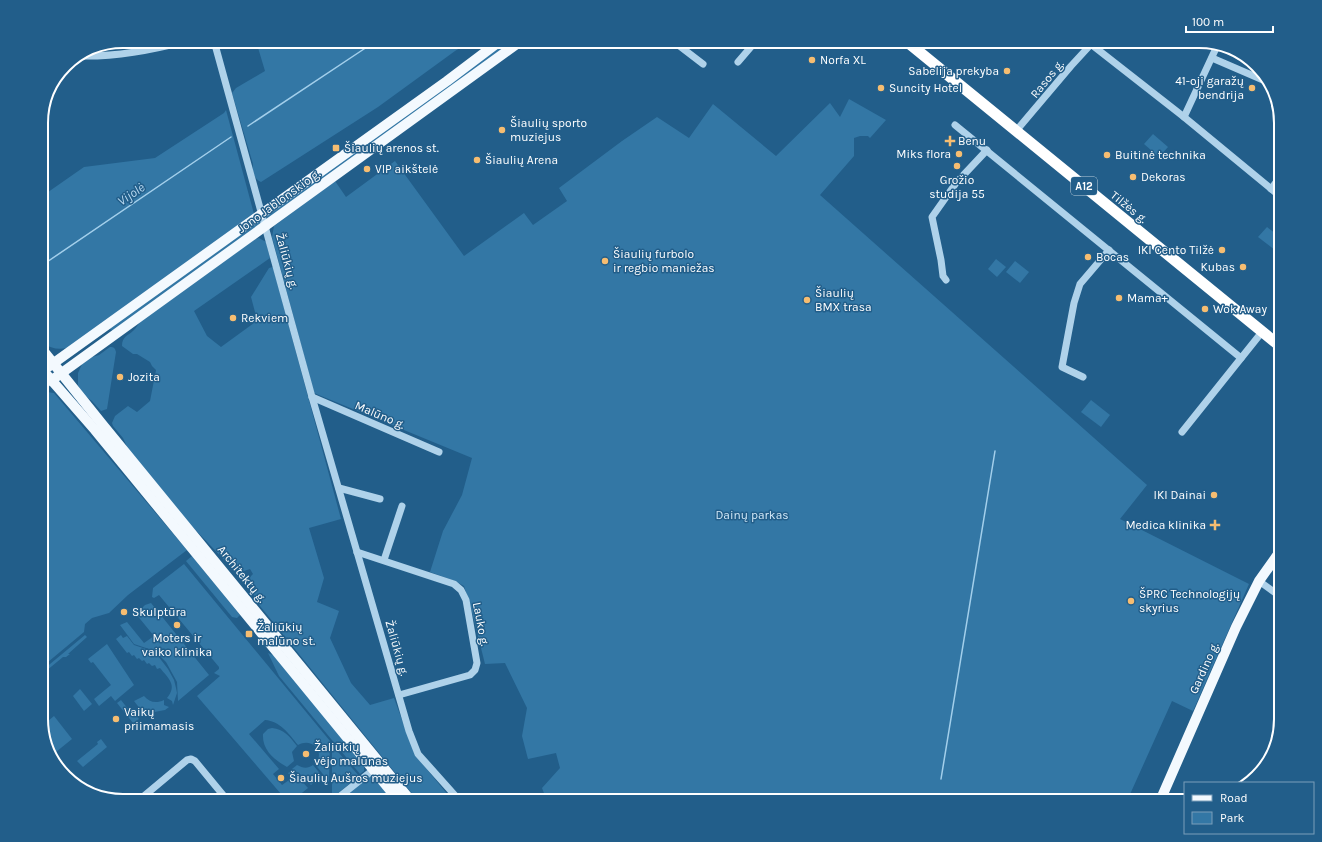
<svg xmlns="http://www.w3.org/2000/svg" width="1322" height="842" viewBox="0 0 1322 842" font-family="Karla,sans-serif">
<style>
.green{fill:#3377a5}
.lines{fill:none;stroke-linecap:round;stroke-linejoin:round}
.stream{stroke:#a3cfeb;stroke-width:1.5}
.minor{stroke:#afd2ea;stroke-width:7}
.major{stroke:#f3f9fe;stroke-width:10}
.highway{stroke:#fff;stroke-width:11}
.poi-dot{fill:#f6bd71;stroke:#225e8a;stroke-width:1.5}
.labels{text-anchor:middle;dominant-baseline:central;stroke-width:3;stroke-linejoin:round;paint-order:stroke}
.shield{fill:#225e8a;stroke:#bdcfdc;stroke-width:1}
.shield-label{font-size:11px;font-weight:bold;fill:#fff}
.poi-label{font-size:12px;fill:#fff;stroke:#225e8a;text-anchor:start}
.street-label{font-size:12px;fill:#fff;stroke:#225e8a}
.park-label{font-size:12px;fill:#d3e9f8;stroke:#225e8a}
.water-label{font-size:13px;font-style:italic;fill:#bbdbf2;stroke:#225e8a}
.rim{fill:none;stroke:#fff;stroke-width:2}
</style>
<rect width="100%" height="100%" fill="#225e8a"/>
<g class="green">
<path d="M256 41H471L455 51 378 107 261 182C254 179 252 171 253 164L232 93 236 88 265 71Z"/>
<polygon points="507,41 516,41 268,219 266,216 267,214"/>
<polygon points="849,99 886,120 870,138 868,136 860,136 854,138 854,156 820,195 1147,485 1120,519 1249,584 1193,711 1172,701 1127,801 547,801 542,788 560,768 556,753 528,759 522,736 527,708 505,663 485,664 471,608 464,586 455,581 430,572 443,531 462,495 472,458 314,393 272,237 274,226 335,181 346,197 395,161 464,256 524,213 533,225 567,201 559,188 622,141 657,117 689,138 713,104 776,156 830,103 840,117"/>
<path d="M226 110 254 214 67 348C57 350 51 348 42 343L41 197 84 167 155 158 224 113Z"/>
<polygon points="1153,134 1168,147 1159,157 1144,144"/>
<polygon points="260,221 261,222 261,224 113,331 110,329 110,328"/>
<polygon points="1267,227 1281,238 1281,251 1279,253 1258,237"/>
<path d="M259 238 266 242 270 258 194 311 207 336 221 347 254 323 255 312 251 297 269 268 273 267 341 519 309 528 324 578 317 602 339 611 330 638 351 683 370 705 394 698 415 755 453 801H418L260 606 251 589 250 577 253 574 250 569 244 571 231 567 186 520 128 449 123 438 113 426 112 423 115 416 128 406 137 412 150 401 156 370 152 366 150 362 137 354H133L122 346C122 336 128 336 134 330 136 328 138 324 141 321L255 239Z"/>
<polygon points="996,259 1006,267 997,277 988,269"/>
<polygon points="1015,261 1029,272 1020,283 1006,272"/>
<path d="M110 347C114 347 115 348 116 352L107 409 101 411 92 401 81 393 78 385V373L83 362 89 358 99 355Z"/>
<polygon points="47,392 54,393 187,550 128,595 109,613 92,618 85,624 84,632 42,667 41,394"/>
<polygon points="1091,400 1110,415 1101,427 1081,412"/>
<polygon points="192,556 240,615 237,618 232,617 186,561"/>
<path d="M184 564 330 741 329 782 315 764C326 752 312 737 298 745 289 734 280 721 265 720L249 734 279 769 273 774 282 785 292 778 288 773 290 772 298 777 308 788 292 801H287L197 696 220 676 214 673 219 669V667L159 595 154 598 152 597 153 588Z"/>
<polygon points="151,603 209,675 178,701 177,682 166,662 155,651 134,644 120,625 127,622 144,643 154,636 136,614 145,605"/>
<polygon points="85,635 87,637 68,654 70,654 66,657 63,657 46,671 44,669"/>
<path d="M121 635 123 638 127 636 134 645 155 652 168 669 174 680 176 688 177 693 173 705 172 701 167 698C178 685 168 678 160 668L157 669 155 665 152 666 149 663 147 664 144 660 142 661 139 658 137 659 134 655 132 656 129 652 127 653 116 639Z"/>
<polygon points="107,644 134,685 115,701 111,696 99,706 94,699 111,685 93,662 91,663 88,659"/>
<polygon points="268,653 275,656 364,765 364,771 360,774 279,676"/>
<polygon points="80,689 92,704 84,711 73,696"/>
<path d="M144 696C149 702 156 704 164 700V705L169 707 165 710 144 714 134 701Z"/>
<polygon points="121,700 128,709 130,708 139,719 133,723 117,703"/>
<polygon points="54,716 72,739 51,756 42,726"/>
<path d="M272 728C284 729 290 737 297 746L292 752 294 761 287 767C274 760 262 750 263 734L268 729Z"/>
<polygon points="101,739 107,747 83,767 77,761 98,744 97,742"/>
<polygon points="332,745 359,776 332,798"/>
<path d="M297 765C303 768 307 769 313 765L322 776 311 785 300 774 292 769Z"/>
<polygon points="369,776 374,776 394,801 338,801"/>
</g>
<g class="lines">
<g class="stream">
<polyline points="248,126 376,41"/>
<polyline points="41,266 231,137"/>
<polyline points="941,779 995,451"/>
</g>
<g class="minor">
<polyline points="214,41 312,397 409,731 418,754 460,801"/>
<polyline points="673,41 703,64"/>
<polyline points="1092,45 1184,117 1281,197"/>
<path d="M79 56C116 57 151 50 187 41"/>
<polyline points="1212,58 1270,83"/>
<polyline points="738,62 756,41"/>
<polyline points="1184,117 1217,46"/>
<polyline points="955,125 1241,358"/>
<polyline points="1016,131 1071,66 1094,41"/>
<polyline points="1271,189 1281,176"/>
<polyline points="946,280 943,276 941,260 932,217 956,183 987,150"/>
<polyline points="1275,342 1281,332"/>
<polyline points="1083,377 1062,367 1074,303 1080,284 1109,250"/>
<polyline points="41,388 52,380"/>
<polyline points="312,397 439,452"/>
<polyline points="1182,432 1262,332"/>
<polyline points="339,488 380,499"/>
<polyline points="357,552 454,584 461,590 466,600 477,663 475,670 470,675 399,695"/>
<polyline points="384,560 402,506"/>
<polyline points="1259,581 1281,597"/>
<polyline points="138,801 187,760 191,759 195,761 228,801"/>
<polyline points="334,801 373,770"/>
</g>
<g class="major">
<polyline points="41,348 102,424 411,801"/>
<polyline points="44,370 447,81 500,41"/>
<polyline points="47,375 95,430 399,801"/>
<polyline points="52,380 521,41"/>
<polyline points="1160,801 1236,627 1259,581 1281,550"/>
</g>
<polyline class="highway" points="906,41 1281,347"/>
</g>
<g class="poi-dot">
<circle cx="812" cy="60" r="4"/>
<circle cx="1007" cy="71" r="4"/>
<circle cx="881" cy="88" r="4"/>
<circle cx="1252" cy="88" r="4"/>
<circle cx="502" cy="130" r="4"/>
<path d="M948 135h4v4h4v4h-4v4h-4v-4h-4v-4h4z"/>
<rect x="332" y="144" width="8" height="8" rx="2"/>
<circle cx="959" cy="154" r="4"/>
<circle cx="1107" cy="155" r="4"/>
<circle cx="477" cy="160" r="4"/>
<circle cx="957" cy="166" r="4"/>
<circle cx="367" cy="169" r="4"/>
<circle cx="1133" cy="177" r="4"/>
<circle cx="1222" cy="250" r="4"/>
<circle cx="1088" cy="257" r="4"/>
<circle cx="605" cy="261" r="4"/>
<circle cx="1243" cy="267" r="4"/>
<circle cx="1119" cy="298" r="4"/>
<circle cx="807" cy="300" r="4"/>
<circle cx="1205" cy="309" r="4"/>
<circle cx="233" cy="318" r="4"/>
<circle cx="120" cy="377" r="4"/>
<circle cx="1214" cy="495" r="4"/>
<path d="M1213 519h4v4h4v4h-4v4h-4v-4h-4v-4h4z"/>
<circle cx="1131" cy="601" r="4"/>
<circle cx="124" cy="612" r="4"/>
<circle cx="177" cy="625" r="4"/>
<rect x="245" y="630" width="8" height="8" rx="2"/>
<circle cx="116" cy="719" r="4"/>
<circle cx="306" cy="754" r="4"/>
<circle cx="281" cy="778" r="4"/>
</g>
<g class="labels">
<rect class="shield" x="1071" y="177" width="26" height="18" rx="3"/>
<g class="shield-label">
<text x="1084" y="186">A12</text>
</g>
<g class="poi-label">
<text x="820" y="60">Norfa XL</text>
<text x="999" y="71" text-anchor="end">Sabelija prekyba</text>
<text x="1244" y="81" text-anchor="end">41-oji garažų<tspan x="1244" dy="14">bendrija</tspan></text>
<text x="889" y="88">Suncity Hotel</text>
<text x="510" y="123">Šiaulių sporto<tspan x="510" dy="14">muziejus</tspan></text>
<text x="958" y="141">Benu</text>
<text x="344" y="148">Šiaulių arenos st.</text>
<text x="951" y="154" text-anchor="end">Miks flora</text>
<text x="1115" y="155">Buitinė technika</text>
<text x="485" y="160">Šiaulių Arena</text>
<text x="375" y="169">VIP aikštelė</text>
<text x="1141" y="177">Dekoras</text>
<text x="957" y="180" text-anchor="middle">Grožio<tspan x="957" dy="14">studija 55</tspan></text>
<text x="1214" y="250" text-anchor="end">IKI Cento Tilžė</text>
<text x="613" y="254">Šiaulių furbolo<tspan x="613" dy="14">ir regbio maniežas</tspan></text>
<text x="1096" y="257">Bocas</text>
<text x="1235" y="267" text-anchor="end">Kubas</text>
<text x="815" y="293">Šiaulių<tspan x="815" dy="14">BMX trasa</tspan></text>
<text x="1127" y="298">Mama+</text>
<text x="1213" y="309">Wok Away</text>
<text x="241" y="318">Rekviem</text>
<text x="128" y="377">Jozita</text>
<text x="1206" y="495" text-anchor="end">IKI Dainai</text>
<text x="1206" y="525" text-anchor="end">Medica klinika</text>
<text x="1139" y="594">ŠPRC Technologijų<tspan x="1139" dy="14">skyrius</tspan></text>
<text x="132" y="612">Skulptūra</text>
<text x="257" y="627">Žaliūkių<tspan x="257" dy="14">malūno st.</tspan></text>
<text x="177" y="638" text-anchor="middle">Moters ir<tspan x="177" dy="14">vaiko klinika</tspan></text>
<text x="124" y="712">Vaikų<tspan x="124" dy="14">priimamasis</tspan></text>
<text x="314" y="747">Žaliūkių<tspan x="314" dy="14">vėjo malūnas</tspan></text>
<text x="289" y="778">Šiaulių Aušros muziejus</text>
</g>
<g class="street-label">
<text transform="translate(1047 79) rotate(-51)">Rasos g.</text>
<text transform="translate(279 201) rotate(-36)">Jono Jablonskio g.</text>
<text transform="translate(1129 207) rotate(39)">Tilžės g.</text>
<text transform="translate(287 261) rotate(75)">Žaliūkių g.</text>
<text transform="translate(380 415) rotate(23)">Malūno g.</text>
<text transform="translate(242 574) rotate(51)">Architektų g.</text>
<text transform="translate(481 624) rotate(79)">Lauko g.</text>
<text transform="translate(397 648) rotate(74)">Žaliūkių g.</text>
<text transform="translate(1204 668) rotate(-66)">Gardino g.</text>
</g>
<g class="park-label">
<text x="752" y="515">Dainų parkas</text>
</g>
<g class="water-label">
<text transform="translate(131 194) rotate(-34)">Vijolė</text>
</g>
</g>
<path d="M0 0H1322V842H0ZM123 48H1199A75 75 0 0 1 1274 123V719A75 75 0 0 1 1199 794H123A75 75 0 0 1 48 719V123A75 75 0 0 1 123 48Z" fill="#225e8a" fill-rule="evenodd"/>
<path class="rim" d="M123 48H1199A75 75 0 0 1 1274 123V719A75 75 0 0 1 1199 794H123A75 75 0 0 1 48 719V123A75 75 0 0 1 123 48Z"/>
<rect x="1184" y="782" width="130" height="52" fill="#225e8a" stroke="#7a9eb9"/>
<rect x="1192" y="795" width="20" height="6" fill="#f3f9fe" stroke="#7a9eb9"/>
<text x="1220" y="802" font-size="12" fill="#ffffff">Road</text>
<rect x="1192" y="812" width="20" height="12" fill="#3377a5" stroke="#7a9eb9"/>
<text x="1220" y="822" font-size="12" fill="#ffffff">Park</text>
<path d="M1186 26v6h87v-6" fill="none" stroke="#ffffff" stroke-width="2"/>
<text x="1192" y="26" font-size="12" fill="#ffffff" stroke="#225e8a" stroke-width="3" paint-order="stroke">100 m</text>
</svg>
